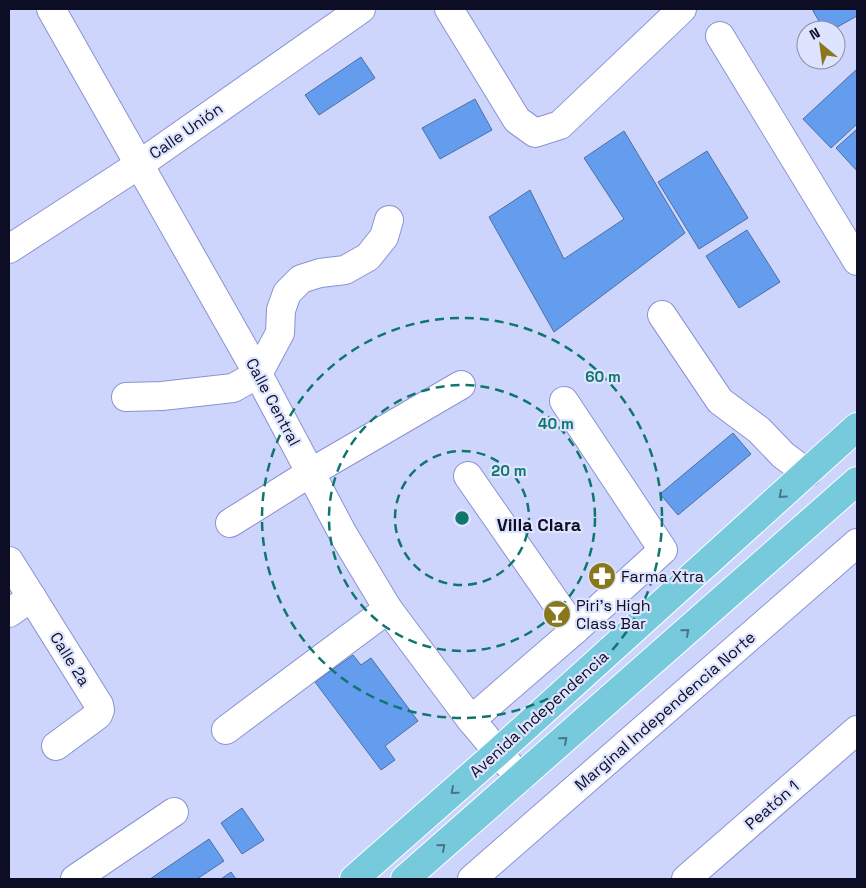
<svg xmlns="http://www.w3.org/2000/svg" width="866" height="888" viewBox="0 0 866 888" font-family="'Space Grotesk',sans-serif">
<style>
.building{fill:#659dee;stroke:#4b6fa4}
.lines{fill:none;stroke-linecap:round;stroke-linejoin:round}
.minor-casing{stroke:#8a92d1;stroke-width:30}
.major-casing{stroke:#fff;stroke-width:30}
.minor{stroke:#fff;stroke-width:28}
.major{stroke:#77cadc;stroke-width:28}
.oneway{stroke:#47758a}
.ring{fill:none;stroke:#0f766e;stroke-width:2.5;stroke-dasharray:9 6}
.labels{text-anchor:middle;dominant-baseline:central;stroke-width:4.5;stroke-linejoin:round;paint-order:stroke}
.street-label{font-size:16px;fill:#0d0e26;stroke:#dee3fe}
.poi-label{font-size:16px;fill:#0d0e26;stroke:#dee3fe;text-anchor:start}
.neighbourhood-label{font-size:18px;font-weight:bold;fill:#0d0e26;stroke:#dee3fe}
.centre{fill:#0f766e;stroke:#dee3fe;stroke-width:2.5}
.ring-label{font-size:15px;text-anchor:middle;font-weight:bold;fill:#0f766e;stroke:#dee3fe;stroke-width:4.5;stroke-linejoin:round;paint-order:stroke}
</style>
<rect width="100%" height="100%" fill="#ced5fd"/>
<g class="building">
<polygon points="812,9 857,9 857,16 832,30 824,30"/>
<polygon points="361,57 375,78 319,115 305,95"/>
<polygon points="857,69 857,124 831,148 803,119"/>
<polygon points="475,99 492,130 440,159 422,128"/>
<polygon points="857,129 857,171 836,148"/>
<polygon points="624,131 685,233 554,332 489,217 530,190 564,259 624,219 584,158"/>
<polygon points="707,151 748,218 699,249 658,182"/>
<polygon points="747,230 780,282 739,308 706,256"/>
<polygon points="733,433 751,454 678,515 660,494"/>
<polygon points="353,655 361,665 371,658 418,721 385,746 395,760 381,770 315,682"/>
<polygon points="242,808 264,840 242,854 221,823"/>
<polygon points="209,839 224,861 197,879 150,879"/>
<polygon points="231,872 236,879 221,879"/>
</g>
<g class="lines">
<g class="minor-casing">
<g id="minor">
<polyline points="51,9 258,374 343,534 388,609 471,720 520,778"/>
<polyline points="449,9 517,120 535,133 560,125 682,9"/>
<polyline points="720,36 857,261"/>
<polyline points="9,249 140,164 361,9"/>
<polyline points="662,315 720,401 759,430 783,455 807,473"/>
<polyline points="126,397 162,396 233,388 258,374 280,333 281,310 287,293 301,279 320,273 345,270 368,257 384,237 389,220"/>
<polyline points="468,476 575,630"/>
<polyline points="230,523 310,473 461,385"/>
<polyline points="9,561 99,705 100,710 98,715 56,746"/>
<polyline points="9,613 32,597"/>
<polyline points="471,720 575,630 663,550 564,401"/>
<polyline points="226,730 388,609"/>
<polyline points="75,879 174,812"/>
<polyline points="472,879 857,543"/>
<polyline points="686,879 857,730"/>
</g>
</g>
<g class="major-casing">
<g id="major">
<polyline points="354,879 498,752 857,427"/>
<polyline points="405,879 857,481"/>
</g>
</g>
<use href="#minor" class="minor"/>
<use href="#major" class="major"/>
</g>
<defs><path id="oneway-chevron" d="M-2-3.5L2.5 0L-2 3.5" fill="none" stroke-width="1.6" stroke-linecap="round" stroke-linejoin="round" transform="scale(1.25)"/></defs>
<g class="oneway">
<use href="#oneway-chevron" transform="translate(782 495) rotate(138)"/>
<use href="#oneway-chevron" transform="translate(686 632) rotate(-41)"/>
<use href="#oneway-chevron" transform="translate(564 740) rotate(-41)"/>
<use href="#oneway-chevron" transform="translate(454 791) rotate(139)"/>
<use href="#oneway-chevron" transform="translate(442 847) rotate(-41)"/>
</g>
<g class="ring">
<circle cx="462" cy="518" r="67"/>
<circle cx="462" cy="518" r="133"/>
<circle cx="462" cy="518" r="200"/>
</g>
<defs>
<g id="pharmacy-disc" transform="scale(1.4375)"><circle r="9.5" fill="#88771b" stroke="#dee3fe"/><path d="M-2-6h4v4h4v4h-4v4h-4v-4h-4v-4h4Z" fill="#fff"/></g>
<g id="bar-disc" transform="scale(1.4375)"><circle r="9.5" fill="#88771b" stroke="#dee3fe"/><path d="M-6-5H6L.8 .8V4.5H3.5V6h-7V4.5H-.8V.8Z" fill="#fff"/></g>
</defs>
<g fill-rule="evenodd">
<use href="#pharmacy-disc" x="602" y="576"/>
<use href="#bar-disc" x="557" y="614"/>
</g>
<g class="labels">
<g class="street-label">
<text transform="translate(186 131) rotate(-35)">Calle Unión</text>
<text transform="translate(273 402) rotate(62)">Calle Central</text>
<text transform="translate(70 659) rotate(58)">Calle 2a</text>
<text transform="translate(665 711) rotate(-41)">Marginal Independencia Norte</text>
<text transform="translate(539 714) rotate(-42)">Avenida Independencia</text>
<text transform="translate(772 805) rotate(-41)">Peatón 1</text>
</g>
<g class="poi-label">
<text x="621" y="576">Farma Xtra</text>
<text x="576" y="605">Piri's High<tspan x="576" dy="18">Class Bar</tspan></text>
</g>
<g class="neighbourhood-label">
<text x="539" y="524">Villa Clara</text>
</g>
</g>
<circle cx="462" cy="518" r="8" class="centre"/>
<g class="ring-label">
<text x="603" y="382">60 m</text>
<text x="556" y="429">40 m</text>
<text x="509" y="476">20 m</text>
</g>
<rect width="866" height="888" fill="none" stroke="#0d0e26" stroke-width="20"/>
<g transform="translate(821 45) rotate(331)"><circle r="24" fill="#dee3fe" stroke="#8a8ea8"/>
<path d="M0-4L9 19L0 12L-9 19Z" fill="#88771b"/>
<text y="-8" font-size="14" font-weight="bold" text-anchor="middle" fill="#0d0e26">N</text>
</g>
</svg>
